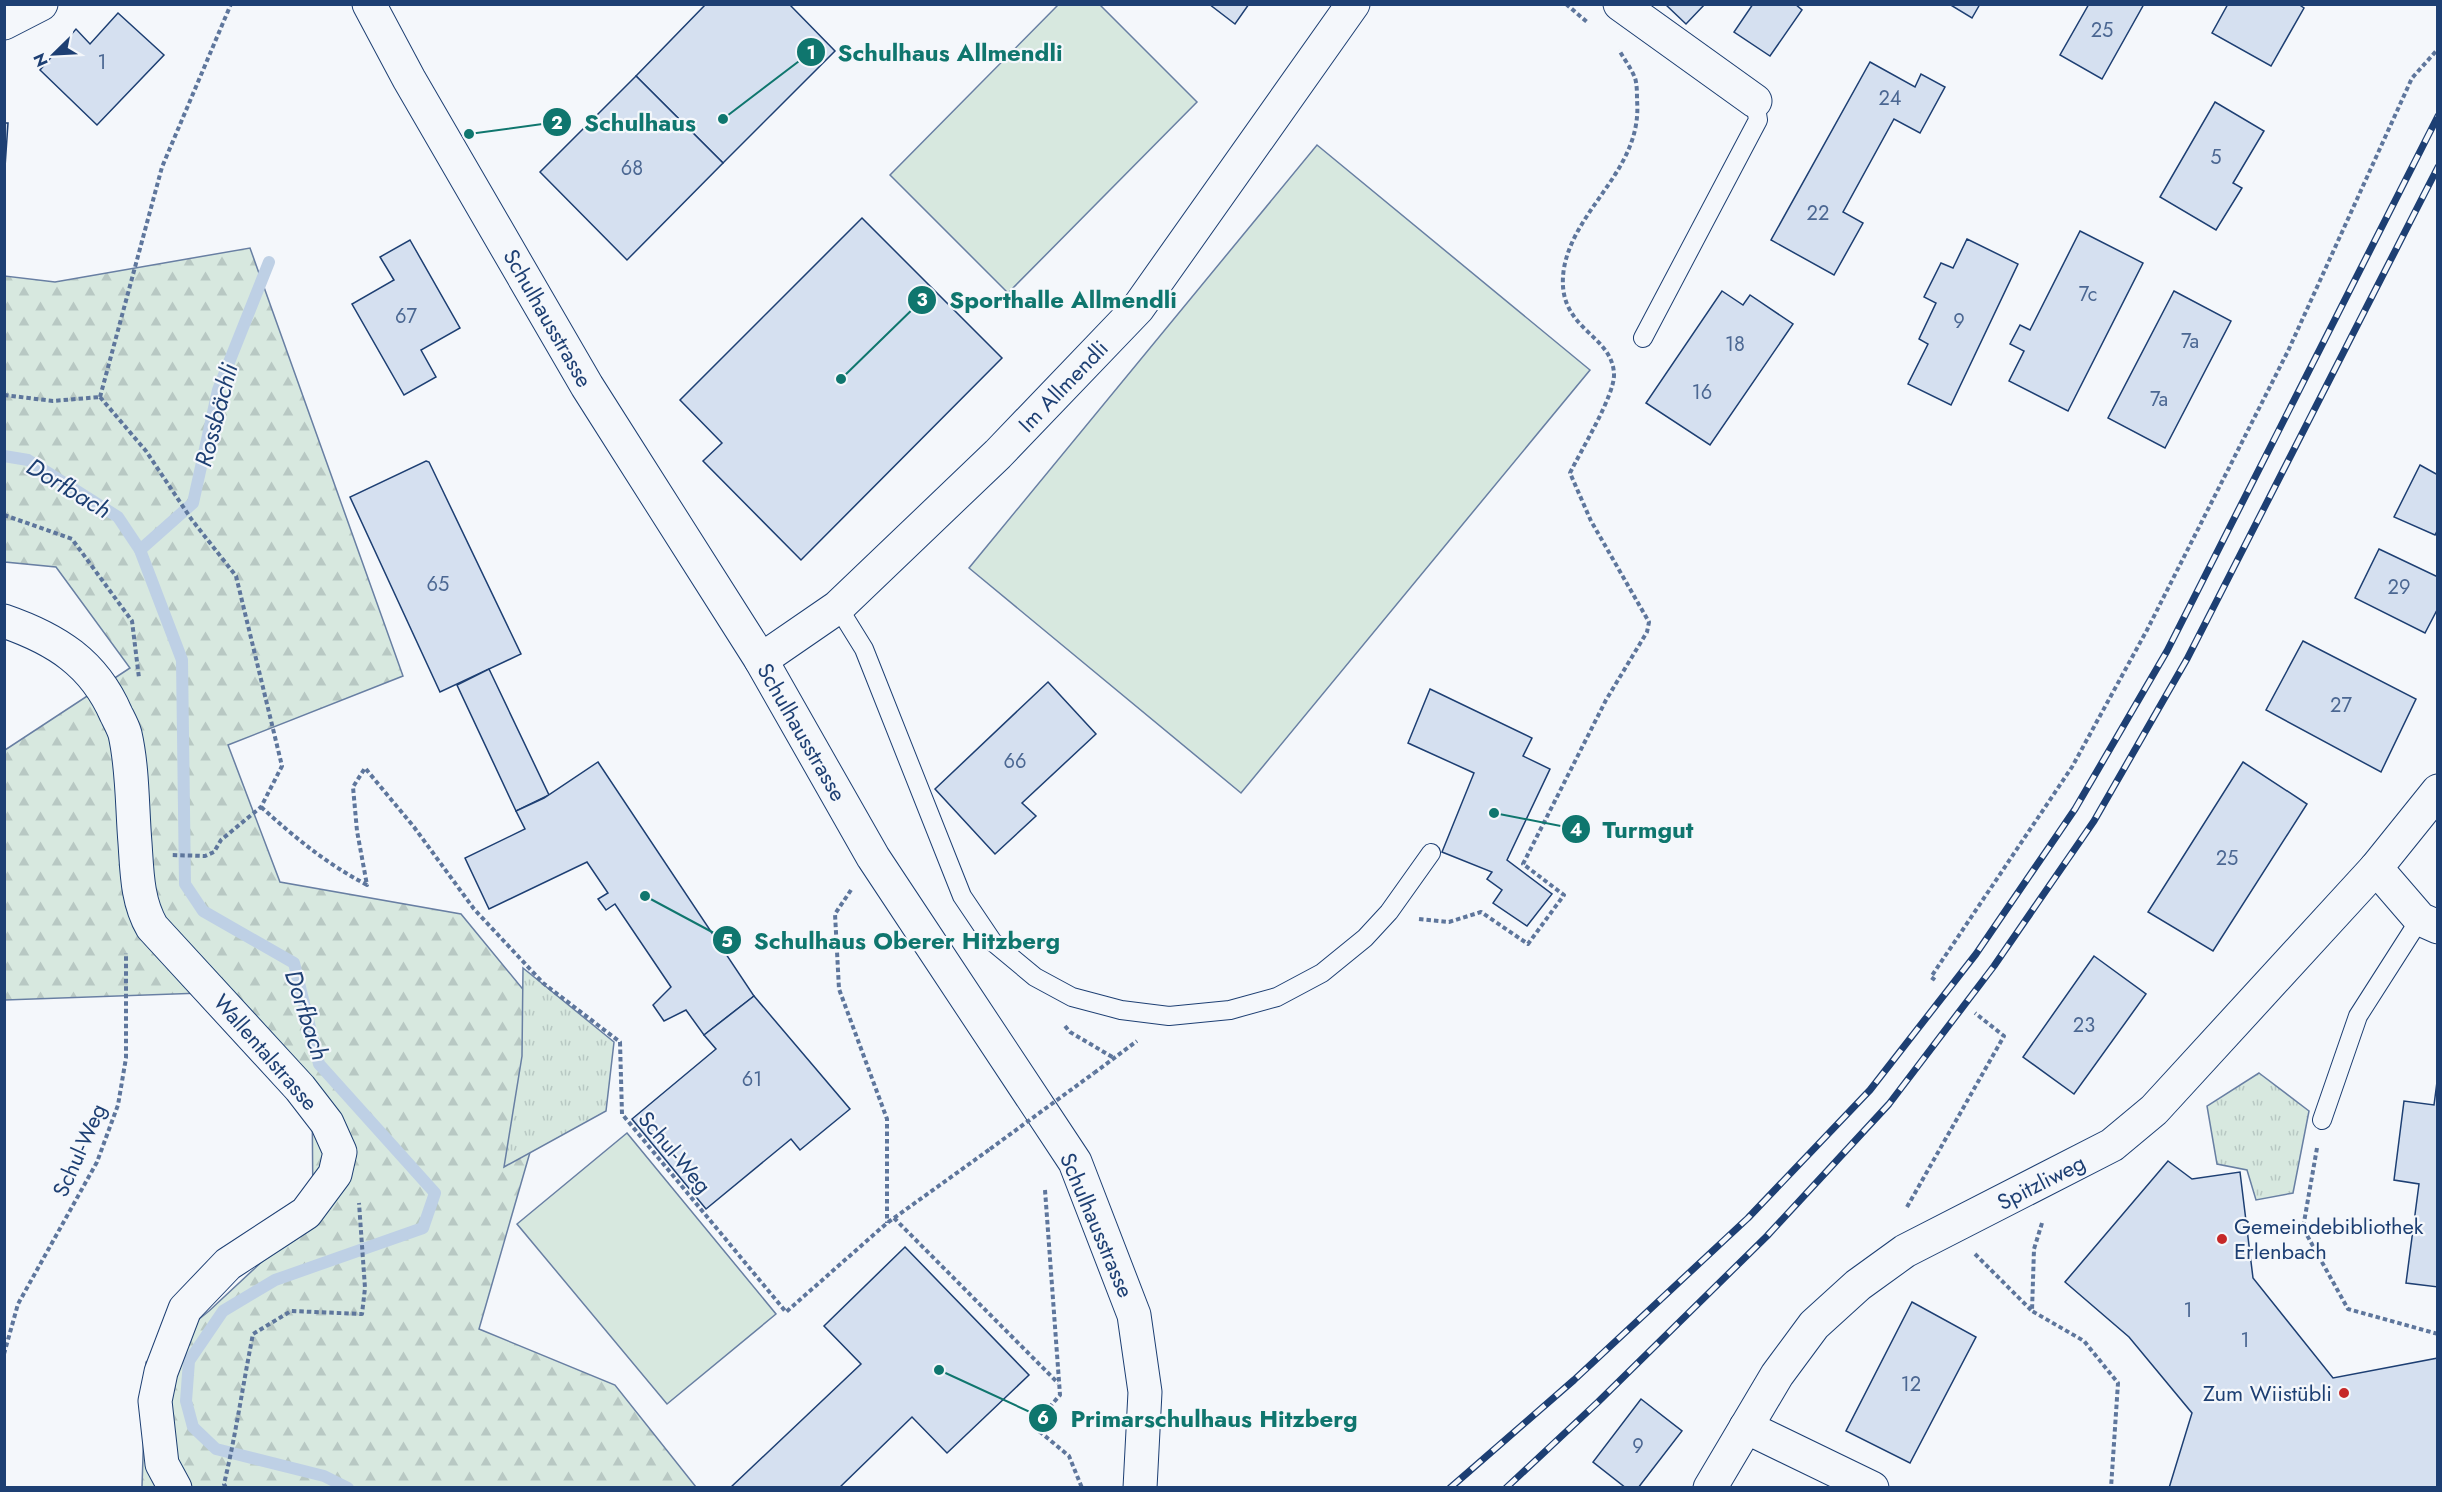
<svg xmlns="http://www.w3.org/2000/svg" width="2442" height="1492" viewBox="0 0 2442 1492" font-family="Jost,sans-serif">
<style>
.forest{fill:url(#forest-firs);stroke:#687fa3;stroke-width:1.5}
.park{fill:url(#park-tufts);stroke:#687fa3;stroke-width:1.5}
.garden{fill:#d7e8df;stroke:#687fa3;stroke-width:1.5}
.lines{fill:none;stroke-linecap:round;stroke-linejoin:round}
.stream{stroke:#bed0e5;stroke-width:12}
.building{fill:#d5e0f0;stroke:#1d3f73;stroke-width:1.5}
.service-casing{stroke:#1d3f73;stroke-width:20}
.minor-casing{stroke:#1d3f73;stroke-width:35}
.path{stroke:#5e769c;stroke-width:4;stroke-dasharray:4.5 3;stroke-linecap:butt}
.service{stroke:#f4f7fb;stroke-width:18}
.minor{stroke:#f4f7fb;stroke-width:33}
.rail-casing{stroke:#1d3f73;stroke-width:7}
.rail{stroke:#f4f7fb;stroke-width:4.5;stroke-dasharray:14;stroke-linecap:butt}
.path-bridge{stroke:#5e769c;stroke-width:4;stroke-dasharray:4.5 3;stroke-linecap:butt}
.poi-dot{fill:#c62828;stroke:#f4f7fb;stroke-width:2}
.labels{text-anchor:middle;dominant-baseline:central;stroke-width:4.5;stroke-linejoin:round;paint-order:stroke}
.number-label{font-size:20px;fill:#4b6792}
.street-label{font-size:22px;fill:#1d3f73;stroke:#f4f7fb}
.poi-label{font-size:22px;fill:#1d3f73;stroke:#f4f7fb;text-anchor:start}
.water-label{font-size:24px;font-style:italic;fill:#1d3f73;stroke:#f4f7fb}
.leader{fill:none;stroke:#0f766e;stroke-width:2}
.callout-dot{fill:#0f766e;stroke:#f4f7fb;stroke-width:2}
.mark-label{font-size:18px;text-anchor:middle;font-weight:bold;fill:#fff}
.callout-label{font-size:24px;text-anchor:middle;font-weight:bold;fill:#0f766e;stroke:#f4f7fb;stroke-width:4.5;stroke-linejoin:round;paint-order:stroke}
</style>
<defs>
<pattern id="forest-firs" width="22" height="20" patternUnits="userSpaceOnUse" patternTransform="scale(1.5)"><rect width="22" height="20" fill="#d7e8df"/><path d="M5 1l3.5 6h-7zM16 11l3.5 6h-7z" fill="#b8c8c3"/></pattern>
<pattern id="park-tufts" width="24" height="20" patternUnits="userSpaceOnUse" patternTransform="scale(1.5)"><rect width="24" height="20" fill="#d7e8df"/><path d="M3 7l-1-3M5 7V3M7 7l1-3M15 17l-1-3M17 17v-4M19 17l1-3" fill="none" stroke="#b8c8c3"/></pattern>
</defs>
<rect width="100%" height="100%" fill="#f4f7fb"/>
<polygon class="forest" points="250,248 403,676 228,745 280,882 461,914 563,1038 479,1329 615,1385 696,1487 142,1487 146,1362 209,1311 313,1214 312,1086 230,992 5,1000 5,750 130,668 56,567 5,562 5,276 55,282"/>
<g class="park">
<polygon points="523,968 614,1042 606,1111 504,1167 522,1056"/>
<polygon points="2259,1073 2309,1111 2293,1193 2256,1200 2247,1170 2217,1164 2207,1106"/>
</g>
<g class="garden">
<polygon points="1059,4 1100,5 1197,102 1008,293 890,175"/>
<polygon points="1317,145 1590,370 1241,793 969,568"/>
<polygon points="627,1133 776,1314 667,1404 517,1224"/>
</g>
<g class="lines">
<g class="stream">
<polyline points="4,456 28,460 118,517 140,550 182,660 185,884 203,911 294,963 319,1064 435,1193 423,1228 275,1280 223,1311 189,1361 186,1401 193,1427 216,1449 324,1476 348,1488"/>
<polyline points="140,550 193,503 218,390 269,262"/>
</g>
</g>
<g class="building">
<polygon points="706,4 789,4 835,51 723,163 636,76"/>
<polygon points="1209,4 1249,4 1235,24"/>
<polygon points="1665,4 1705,4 1686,24"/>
<polygon points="1753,4 1795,4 1802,10 1770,56 1734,32"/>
<polygon points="1949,4 1980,4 1972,18"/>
<polygon points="2089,4 2144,4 2102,79 2060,55"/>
<polygon points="2228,4 2298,4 2304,8 2271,66 2212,33"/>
<polygon points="118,13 164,55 97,125 40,70 76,29 90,44"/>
<polygon points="1870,62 1915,87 1921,74 1945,87 1920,133 1894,119 1843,212 1863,223 1834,275 1771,240"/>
<polygon points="636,76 723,163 627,260 540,172"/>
<polygon points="2215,102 2264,131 2233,183 2242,188 2216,230 2160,197"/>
<polygon points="4,123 8,123 4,182"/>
<polygon points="862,218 1002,358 801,560 703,461 722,443 680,400"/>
<polygon points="2080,231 2143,263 2068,411 2009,381 2024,351 2010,344 2020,325 2030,330"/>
<polygon points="1967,239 2018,264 1951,405 1908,384 1928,344 1919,339 1936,303 1924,297 1941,263 1953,268"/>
<polygon points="410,240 460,328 421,350 436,377 404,395 352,304 394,280 380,257"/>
<polygon points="1722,291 1743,305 1750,295 1793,324 1710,445 1646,403"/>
<polygon points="2174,291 2231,321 2165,448 2108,418"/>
<polygon points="426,461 429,462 521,654 440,692 350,497"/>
<polygon points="2420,465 2438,475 2438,529 2435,535 2394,517"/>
<polygon points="2379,549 2438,577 2438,608 2425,633 2355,598"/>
<polygon points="2303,641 2416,699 2381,772 2266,710"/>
<polygon points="489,669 549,795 516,811 457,685"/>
<polygon points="1048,682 1096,734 1022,803 1036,816 995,854 935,789"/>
<polygon points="1430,689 1532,738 1523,756 1550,769 1507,860 1552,894 1527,926 1493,903 1502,890 1487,879 1492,872 1442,852 1474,773 1408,743"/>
<polygon points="598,762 754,996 704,1035 686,1010 664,1021 653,1005 671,987 615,904 606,910 598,899 608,893 587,862 489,909 465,858 525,829 516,811 544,798"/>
<polygon points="2243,762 2307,804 2213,951 2148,912"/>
<polygon points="2094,956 2146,994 2074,1094 2023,1057"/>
<polygon points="754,996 850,1109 800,1150 791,1139 706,1209 632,1119 716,1049 704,1035"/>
<polygon points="2438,1074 2437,1215 2438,1287 2406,1283 2419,1184 2394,1180 2404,1101 2434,1105"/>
<polygon points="2168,1161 2192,1179 2240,1172 2253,1278 2333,1378 2438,1358 2438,1488 2169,1488 2192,1413 2129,1337 2065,1282"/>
<polygon points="905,1247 1029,1375 947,1453 912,1417 839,1488 730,1488 861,1364 824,1326"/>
<polygon points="1912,1302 1976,1337 1910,1463 1846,1431"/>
<polygon points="1641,1399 1682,1431 1638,1488 1626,1488 1593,1462"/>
</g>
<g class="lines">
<g class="service-casing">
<g id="service">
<polyline points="1643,338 1758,120 1755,101"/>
<polyline points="838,607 864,649 962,896 993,942 1035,977 1072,997 1121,1010 1169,1016 1230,1010 1277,997 1322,973 1365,938 1389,912 1431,853"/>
<polyline points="2322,1120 2358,1016 2420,919"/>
</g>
</g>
<g class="minor-casing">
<g id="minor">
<polyline points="369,4 409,79 587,386 761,660 873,857 1075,1162 1134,1315 1145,1392 1140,1488"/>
<polyline points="1620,4 1755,101"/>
<polyline points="4,23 41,4"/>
<path d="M4 621C56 639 94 663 116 714 119 720 123 727 125 734 133 769 132 808 135 843 137 872 137 901 152 927L300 1088 327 1123 340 1152 335 1174 306 1213 228 1264 185 1309 161 1372 155 1401 162 1464 175 1488"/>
<polyline points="761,660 838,607 998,454 1138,308 1353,4"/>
<polyline points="2438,791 2376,868 2420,919 2438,927"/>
<polyline points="1746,1427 1872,1488"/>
<polyline points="1710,1488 1777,1375 1814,1325 1858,1285 1905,1251 2112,1145 2154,1110 2376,868"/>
</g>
</g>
<g class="path">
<polyline points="1566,4 1587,22"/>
<polyline points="4,395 53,401 100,397"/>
<polyline points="100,397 146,451 192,520 236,576 282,766 261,807 221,840 214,852 205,856 172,855"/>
<polyline points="100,397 162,167 231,4"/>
<polyline points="4,515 72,539 132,621 139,678"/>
<path d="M261 807C297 839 324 862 367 885L357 831 353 787 365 768 414 827 474 909 543 983 620 1042 622 1114 786 1312 887 1223 990 1149"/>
<polyline points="851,890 835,914 839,989 887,1119 887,1223"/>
<path d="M1419 919 1449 922 1481 912 1528 944 1564 895 1523 864 1606 700 1647 632 1649 622 1591 521 1570 473C1580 452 1615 395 1614 374 1612 332 1554 330 1564 268 1575 207 1643 169 1637 100 1637 93 1637 84 1635 78 1631 68 1624 59 1619 50"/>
<polyline points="1935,980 1931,977 2072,767 2147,630 2288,351 2412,78 2438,49"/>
<polyline points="1065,1026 1070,1032 1114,1058"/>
<polyline points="1094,1073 1137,1041"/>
<polyline points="2317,1148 2303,1228 2348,1309 2438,1334"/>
<polyline points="1045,1190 1060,1395 1033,1426 1069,1456 1082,1488"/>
<polyline points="1907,1207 2004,1036 1975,1013"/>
<polyline points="894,1218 1058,1383"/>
<polyline points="2042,1223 2034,1249 2032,1311 2084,1341 2118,1383 2111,1488"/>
<polyline points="1975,1254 2031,1310"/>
<polyline points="4,1354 18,1304 97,1162 118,1105 126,1058 126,953"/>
<path d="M226 1488 224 1484C236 1434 243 1384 253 1334L291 1311 362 1314 365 1288 359 1203"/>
</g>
<use href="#service" class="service"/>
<use href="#minor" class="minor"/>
<g class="rail-casing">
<g id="rail">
<polyline points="1450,1488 1574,1380 1748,1218 1870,1090 1976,954 2075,809 2167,651 2438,116"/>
<polyline points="1506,1488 1598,1402 1767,1236 1889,1104 1994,966 2094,821 2187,659 2438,167"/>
</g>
</g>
<use href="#rail" class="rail"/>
<polyline class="path-bridge" points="990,1149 1094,1073"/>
</g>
<g class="poi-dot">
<circle cx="2222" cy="1239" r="6"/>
<circle cx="2344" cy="1393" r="6"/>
</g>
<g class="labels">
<g class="number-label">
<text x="2102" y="30">25</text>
<text x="102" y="62">1</text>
<text x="1890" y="98">24</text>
<text x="2216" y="157">5</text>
<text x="632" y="168">68</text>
<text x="1818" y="213">22</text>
<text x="2088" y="294">7c</text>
<text x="406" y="316">67</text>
<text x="1959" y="321">9</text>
<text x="2190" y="341">7a</text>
<text x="1735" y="344">18</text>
<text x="1702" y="392">16</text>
<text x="2159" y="399">7a</text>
<text x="438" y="584">65</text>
<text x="2399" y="587">29</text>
<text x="2341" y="705">27</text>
<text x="1015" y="761">66</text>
<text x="2227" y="858">25</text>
<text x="2084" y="1025">23</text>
<text x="752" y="1079">61</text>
<text x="2188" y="1310">1</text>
<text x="2245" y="1340">1</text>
<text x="1911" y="1384">12</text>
<text x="1638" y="1446">9</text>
</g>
<g class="street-label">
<text transform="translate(548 318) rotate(60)">Schulhausstrasse</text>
<text transform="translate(1063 386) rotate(-46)">Im Allmendli</text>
<text transform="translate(802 732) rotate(60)">Schulhausstrasse</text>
<text transform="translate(266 1052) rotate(49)">Wallentalstrasse</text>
<text transform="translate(79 1150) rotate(-66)">Schul-Weg</text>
<text transform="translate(675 1152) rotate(50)">Schul-Weg</text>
<text transform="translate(2041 1182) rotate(-27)">Spitzliweg</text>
<text transform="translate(1097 1225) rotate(67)">Schulhausstrasse</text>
</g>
<g class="poi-label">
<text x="2234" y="1226">Gemeindebibliothek<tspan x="2234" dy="25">Erlenbach</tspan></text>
<text x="2332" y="1393" text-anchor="end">Zum Wiistübli</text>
</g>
<g class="water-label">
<text transform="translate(216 415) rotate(-75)">Rossbächli</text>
<text transform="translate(69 488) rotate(31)">Dorfbach</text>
<text transform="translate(307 1015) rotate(72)">Dorfbach</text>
</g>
</g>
<path class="leader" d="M723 119L811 52M469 134L557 122M841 379L922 300M1494 813L1576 829M645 896L727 940M939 1370L1043 1418"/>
<g class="callout-dot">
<circle cx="723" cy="119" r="6"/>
<circle cx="469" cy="134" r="6"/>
<circle cx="841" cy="379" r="6"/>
<circle cx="1494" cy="813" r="6"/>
<circle cx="645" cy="896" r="6"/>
<circle cx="939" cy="1370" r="6"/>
<circle cx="811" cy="52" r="15"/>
<circle cx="557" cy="122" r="15"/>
<circle cx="922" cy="300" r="15"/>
<circle cx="1576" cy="829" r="15"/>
<circle cx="727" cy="940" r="15"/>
<circle cx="1043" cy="1418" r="15"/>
</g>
<g class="mark-label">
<text x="811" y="59">1</text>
<text x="557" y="129">2</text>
<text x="922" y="306">3</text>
<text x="1576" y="836">4</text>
<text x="727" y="947">5</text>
<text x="1043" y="1424">6</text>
</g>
<g class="callout-label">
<text x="950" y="61">Schulhaus Allmendli</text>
<text x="640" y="131">Schulhaus</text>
<text x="1063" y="308">Sporthalle Allmendli</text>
<text x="1648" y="838">Turmgut</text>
<text x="907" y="949">Schulhaus Oberer Hitzberg</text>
<text x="1214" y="1427">Primarschulhaus Hitzberg</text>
</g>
<rect width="2442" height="1492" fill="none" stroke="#1d3f73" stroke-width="12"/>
<g transform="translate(54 54) rotate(246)" stroke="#f4f7fb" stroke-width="4.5" paint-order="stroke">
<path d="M0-4.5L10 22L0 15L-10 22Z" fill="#1d3f73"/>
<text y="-9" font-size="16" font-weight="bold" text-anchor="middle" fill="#1d3f73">N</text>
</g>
</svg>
